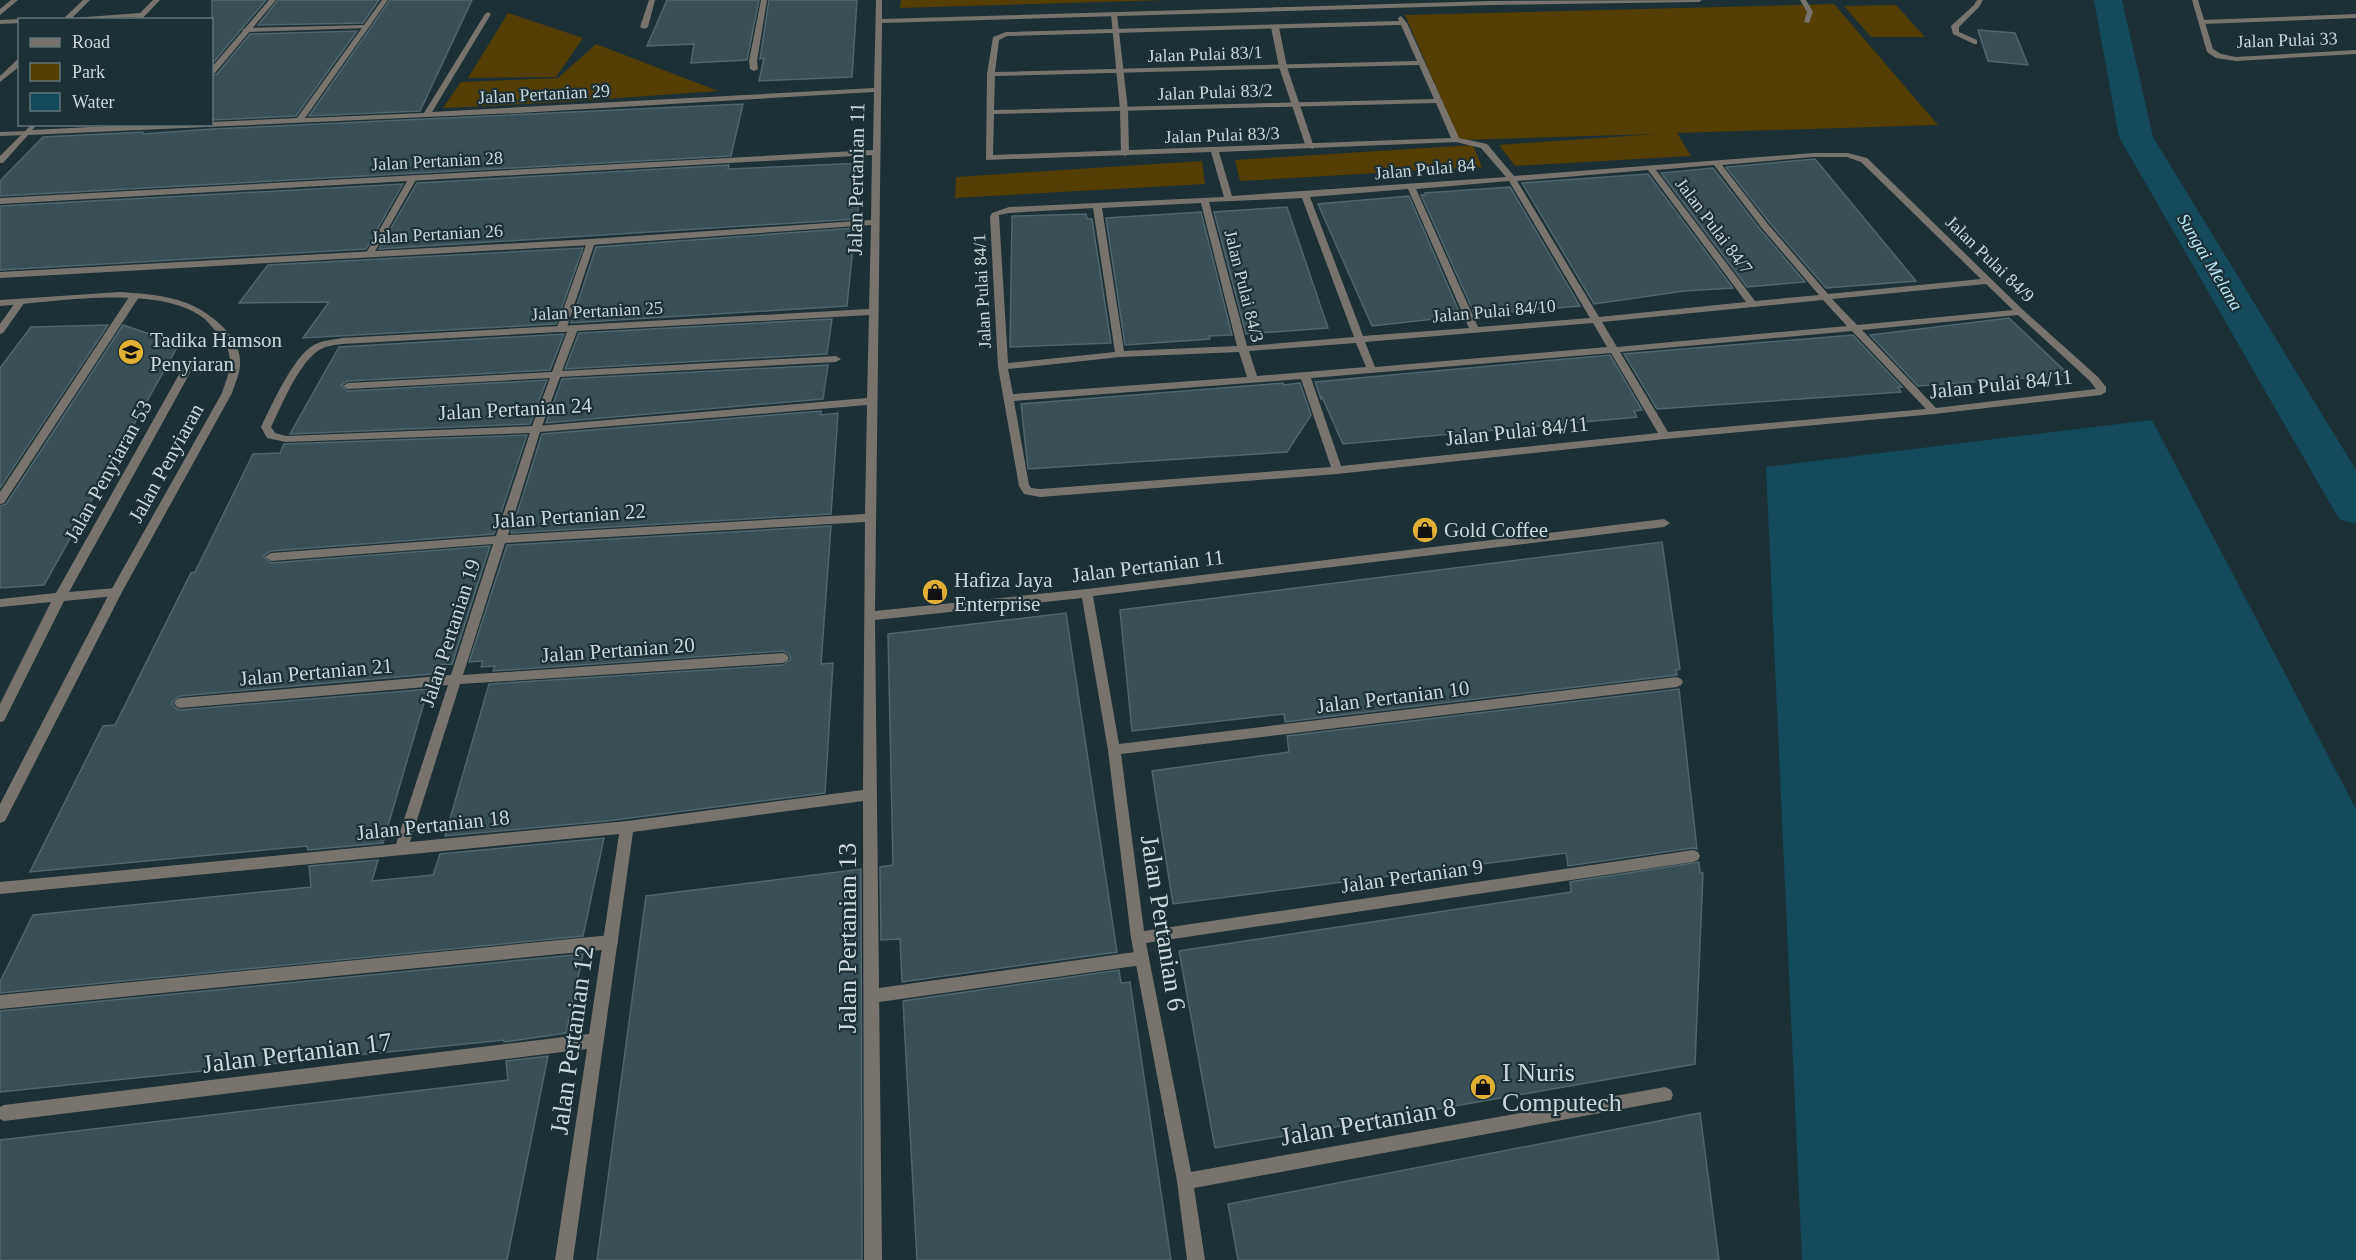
<svg xmlns="http://www.w3.org/2000/svg" width="2356" height="1260" viewBox="0 0 2356 1260" font-family="Georgia,serif">
<style>
.green{fill:#533e04}
.water{fill:#134b5b}
.lines{fill:none;stroke-linecap:round;stroke-linejoin:round}
.river{fill:#134b5b;fill-rule:evenodd}
.building{fill:#3a4e55;stroke:#50656c;stroke-width:1.5}
.service{fill:#78746d;fill-rule:evenodd}
.minor{fill:#78746d;fill-rule:evenodd}
.tertiary{fill:#78746d;fill-rule:evenodd}
.labels{text-anchor:middle;dominant-baseline:central;stroke-width:4.5;stroke-linejoin:round;paint-order:stroke}
.far-street-label{font-size:18px;fill:#ccd7db;stroke:#1c3036}
.far-water-label{font-size:18px;font-style:italic;fill:#b9e8f8;stroke:#1c3036}
.street-label{font-size:21px;fill:#ccd7db;stroke:#1c3036}
.poi-label{font-size:21px;fill:#ccd7db;stroke:#1c3036;text-anchor:start}
.near-street-label{font-size:26px;fill:#ccd7db;stroke:#1c3036}
.near-poi-label{font-size:26px;fill:#ccd7db;stroke:#1c3036;text-anchor:start}
</style>
<rect width="100%" height="100%" fill="#1c3036"/>
<g class="green">
<polygon points="901,0 1167,0 900,8"/>
<polygon points="1834,4 1938,125 1677,133 1691,156 1515,166 1499,145 1656,134 1459,140 1405,15"/>
<polygon points="1896,5 1925,37 1871,37 1844,6"/>
<polygon points="508,13 583,38 556,77 468,78"/>
<polygon points="596,44 718,91 563,102 443,108 461,82 558,78"/>
<polygon points="1473,145 1482,167 1240,181 1235,160"/>
<polygon points="1202,161 1205,184 955,198 956,177"/>
</g>
<polygon class="water" points="2152,420 2356,809 2356,1260 1802,1260 1766,467"/>
<g class="lines">
<polygon class="river" points="2094,0 2122,0 2153,137 2356,470 2356,524 2339,519 2119,137"/>
</g>
<g class="building">
<polygon points="212,0 266,0 212,64"/>
<polygon points="278,0 379,0 363,23 258,25"/>
<polygon points="390,0 472,0 420,111 309,116"/>
<polygon points="667,0 759,0 747,60 691,63 694,44 647,46"/>
<polygon points="769,0 857,0 852,77 759,81 764,58 760,59"/>
<polygon points="1978,30 2015,33 2028,65 1988,61"/>
<polygon points="357,31 296,116 212,120 212,75 217,74 250,34"/>
<polygon points="743,104 731,156 0,196 0,181 43,137 143,132 143,134 212,129"/>
<polygon points="1815,159 1916,281 1826,288 1769,222 1726,167"/>
<polygon points="863,163 857,219 379,249 417,183 729,165 728,169"/>
<polygon points="1713,168 1759,228 1805,282 1747,287 1661,173"/>
<polygon points="1648,174 1733,288 1684,291 1594,304 1522,183"/>
<polygon points="403,184 366,249 0,270 0,206"/>
<polygon points="1510,187 1580,306 1475,315 1421,195 1426,195 1425,193"/>
<polygon points="1409,196 1461,316 1372,326 1318,204"/>
<polygon points="1287,207 1328,328 1246,334 1214,212"/>
<polygon points="1201,212 1232,335 1209,336 1210,339 1125,345 1106,218"/>
<polygon points="1086,214 1087,219 1092,219 1111,343 1010,347 1012,216"/>
<polygon points="855,228 847,306 571,323 596,247"/>
<polygon points="583,248 556,324 303,338 329,302 239,303 268,265"/>
<polygon points="2009,318 2069,375 1918,386 1870,335"/>
<polygon points="832,319 827,354 565,369 579,333"/>
<polygon points="108,325 0,488 0,368 31,327"/>
<polygon points="123,325 179,344 44,585 0,588 0,506 6,504"/>
<polygon points="564,334 550,370 348,381 341,385 348,391 547,380 530,424 290,434 339,347"/>
<polygon points="1853,335 1902,387 1898,387 1901,392 1657,409 1624,354"/>
<polygon points="1610,355 1642,410 1634,411 1637,417 1343,444 1322,397 1321,399 1315,382"/>
<polygon points="828,365 823,399 546,423 562,379"/>
<polygon points="1283,383 1283,385 1300,383 1311,415 1287,452 1028,469 1021,404"/>
<polygon points="821,411 821,415 838,413 831,514 511,533 542,434"/>
<polygon points="527,435 494,534 271,551 263,556 271,563 490,546 452,664 435,665 432,674 180,696 172,702 174,707 180,710 428,689 383,843 308,850 307,846 30,872 103,726 115,725 191,573 195,572 253,454 280,453 284,444"/>
<polygon points="831,526 821,664 833,663 825,793 607,821 445,836 489,684 783,665 791,659 789,654 783,651 493,671 495,666 481,667 483,661 469,662 507,545"/>
<polygon points="1662,542 1680,669 1676,670 1677,675 1285,722 1284,714 1132,731 1120,610"/>
<polygon points="1066,613 1117,952 902,982 900,939 881,940 880,867 893,865 888,634"/>
<polygon points="1679,689 1697,849 1693,848 1568,866 1566,853 1173,904 1152,771 1289,752 1287,736"/>
<polygon points="604,838 583,936 0,993 0,982 33,915 311,887 309,866 378,860 372,881 433,875 440,854"/>
<polygon points="1699,862 1700,873 1703,873 1695,1064 1215,1148 1179,951 1571,892 1570,882"/>
<polygon points="861,869 862,1260 597,1260 646,896"/>
<polygon points="583,954 566,1033 504,1042 504,1040 0,1092 0,1011"/>
<polygon points="1119,970 1121,983 1130,982 1171,1260 917,1260 903,1001"/>
<polygon points="548,1056 507,1260 0,1260 0,1140 508,1080 506,1061"/>
<polygon points="1700,1113 1719,1260 1238,1260 1228,1204"/>
</g>
<g class="lines">
<g class="service">
<polygon points="83,0 90,0 70,20 62,20"/>
<polygon points="1800,0 1806,0 1813,12 1809,23 1804,22 1807,12"/>
<polygon points="1977,0 1983,0 1979,7 1959,27 1959,32 1977,40 1977,44 1974,44 1953,34 1951,26 1974,5"/>
<polygon points="1114,12 1117,14 1128,110 1129,154 1125,156 1121,154 1120,110 1111,14"/>
<polygon points="2356,14 2356,18 2202,24 2199,22 2202,20"/>
<polygon points="365,25 369,27 367,28 246,32 242,30 246,28"/>
<polygon points="1275,25 1279,27 1287,67 1314,147 1313,149 1306,147 1279,67 1271,27"/>
<polygon points="17,60 20,60 20,66 0,82 0,76"/>
<polygon points="29,131 30,133 26,135 0,136 0,132"/>
<polygon points="410,176 417,178 373,255 372,257 366,257 365,255"/>
<polygon points="591,239 595,242 566,330 564,332 558,332 556,330 587,242"/>
<polygon points="134,294 139,297 4,503 0,504 0,492 129,297"/>
<polygon points="573,326 578,329 562,371 836,356 841,359 836,362 560,377 541,429 536,432 531,429 550,378 348,389 343,386 348,383 552,372 568,329"/>
<polygon points="611,935 616,937 618,942 616,947 611,949 0,1009 0,995"/>
<polygon points="1142,951 1147,953 1149,958 1147,963 1142,965 872,1003 867,1001 864,996 867,991 872,989"/>
</g>
<g class="minor">
<polygon points="11,0 18,0 0,15 0,9"/>
<polygon points="153,0 160,0 141,20 134,20 136,17 46,20 140,13"/>
<polygon points="269,0 276,0 215,73 212,73 212,67"/>
<path d="M382 0H388L305 118 424 113 485 14 488 12 491 14 432 112 874 88 876 0H882V19L1492 1 1702 0 1699 2 1492 5 882 23 875 611 1087 589 1664 519 1670 523 1664 527 1093 596 1119 744 1677 677 1681 679 1683 682 1681 685 1677 687 1121 754 1144 931 1693 850 1698 852 1700 856 1698 860 1693 862 1146 943 1191 1172 1665 1087 1671 1090 1673 1095 1671 1100 1194 1188 1205 1260H1187L1177 1181 1131 938 1108 750 1082 598 875 620 882 1260H864L863 801 633 832 573 1260H555L587 1049 4 1121 0 1119V1107L4 1105 589 1034 619 834 0 894V882L396 844 448 685 180 708 176 706 174 703 176 700 180 698 451 675 493 544 271 561 265 557 271 553 496 536 530 433 286 442 267 438 261 427C271 406 294 355 314 345 323 340 333 340 342 338L869 309 871 225 591 245 0 278V272L591 239 871 220 872 155 0 204V198L873 150 874 92 518 113 28 135 3 163H0V156L31 125 35 127 32 130 150 124H212V122L297 118ZM869 315 867 398 536 426 286 436 275 433 271 427C282 405 298 364 319 350 326 346 334 345 342 344ZM867 405 865 514 508 535 540 432ZM865 522 863 790 627 821 410 842 460 684 783 663 787 661 789 658 787 655 783 653 463 675 505 543Z"/>
<polygon points="649,0 655,0 648,27 644,29 640,27"/>
<polygon points="761,0 767,0 757,61 758,69 754,71 750,69 749,61"/>
<polygon points="2192,0 2198,0 2213,49 2221,54 2236,57 2356,50 2356,54 2236,61 2216,58 2207,52"/>
<path d="M1401 16 1407 23 1459 138 1487 144 1514 176 1813 153H1848L1867 158 2023 310 2098 377 2106 387V392L2101 395 1934 414 1665 439 1337 474 1040 497 1024 494 1019 486 998 367 990 217 992 213 1009 207 1224 197 1211 152 986 160 987 74 993 37 1006 32 1399 21 1398 18ZM1401 25 1417 61 995 72 999 40 1007 36ZM1419 65 1434 99 994 110 995 76ZM1436 103 1451 138 993 155 994 114ZM1456 142 1481 148 1506 177 1232 196 1219 152ZM1813 157H1847L1861 162 1981 279 1828 294 1767 223 1722 165ZM1714 165 1761 227 1819 295 1755 301 1656 170ZM1648 170 1746 302 1599 317 1517 181ZM1509 181 1590 318 1478 327 1416 189ZM1408 189 1469 328 1363 336 1310 197ZM1302 198 1354 337 1247 346 1209 202ZM1201 203 1237 346 1124 351 1102 208ZM1093 208 1115 352 1008 363 999 215 1009 213ZM1986 284 2013 310 1857 325 1832 299ZM1823 300 1847 326 1617 347 1602 322ZM2018 315 2090 381 2096 389 1936 408 1862 330ZM1593 323 1607 347 1375 367 1365 342ZM1852 331 1926 409 1668 432 1620 352ZM1356 343 1366 367 1257 376 1249 351ZM1239 352 1247 377 1013 394 1008 369 1120 357ZM1611 353 1658 433 1341 466 1311 378ZM1301 379 1331 467 1040 489 1031 488 1029 485 1014 401Z"/>
<polygon points="20,19 22,20 20,20 20,23 0,24 0,20"/>
<polygon points="20,299 25,302 3,333 0,334 0,324 17,300"/>
<polygon points="191,359 196,362 69,592 116,588 122,592 116,596 64,601 4,721 0,722 0,704 51,602 0,607 0,599 56,593 186,362"/>
</g>
<path class="tertiary" d="M120 292C162 295 193 297 224 328 232 336 240 349 240 361 241 372 235 383 232 393L122 592 5 821 0 823V804L110 592 222 393C225 383 230 373 230 362 230 350 224 338 215 330 211 326 207 320 202 317 156 284 55 302 0 306V300Z"/>
</g>
<defs>
<g id="school-disc" transform="scale(1.35)"><circle r="9.5" fill="#dfb034" stroke="#1c3036"/><path d="M0-5L7-2L0 1L-7-2ZM-4 1L0 2.5L4 1V4Q0 6-4 4Z" fill="#111"/></g>
<g id="shop-disc" transform="scale(1.35)"><circle r="9.5" fill="#dfb034" stroke="#1c3036"/><path d="M-5-2.5h2.3a2.7 3.5 0 0 1 5.4 0H5L5.5 6h-11ZM-1.5-2.5h3a1.5 2.3 0 0 0-3 0Z" fill="#111"/></g>
</defs>
<g fill-rule="evenodd">
<use href="#school-disc" x="131" y="352"/>
<use href="#shop-disc" x="1425" y="530"/>
<use href="#shop-disc" x="935" y="592"/>
<use href="#shop-disc" x="1483" y="1087"/>
</g>
<g class="labels">
<g class="far-street-label">
<text transform="translate(2287 40) rotate(-2)">Jalan Pulai 33</text>
<text transform="translate(1205 54) rotate(-2)">Jalan Pulai 83/1</text>
<text transform="translate(1215 92) rotate(-2)">Jalan Pulai 83/2</text>
<text transform="translate(544 94) rotate(-3)">Jalan Pertanian 29</text>
<text transform="translate(1222 135) rotate(-2)">Jalan Pulai 83/3</text>
<text transform="translate(437 161) rotate(-3)">Jalan Pertanian 28</text>
<text transform="translate(1425 169) rotate(-5)">Jalan Pulai 84</text>
<text transform="translate(1714 226) rotate(53)">Jalan Pulai 84/7</text>
<text transform="translate(437 234) rotate(-3)">Jalan Pertanian 26</text>
<text transform="translate(1990 259) rotate(44)">Jalan Pulai 84/9</text>
<text transform="translate(1244 286) rotate(76)">Jalan Pulai 84/3</text>
<text transform="translate(982 291) rotate(-93)">Jalan Pulai 84/1</text>
<text transform="translate(597 311) rotate(-3)">Jalan Pertanian 25</text>
<text transform="translate(1494 311) rotate(-5)">Jalan Pulai 84/10</text>
</g>
<g class="far-water-label">
<text transform="translate(2210 262) rotate(59)">Sungai Melana</text>
</g>
<g class="street-label">
<text transform="translate(856 179) rotate(-89)">Jalan Pertanian 11</text>
<text transform="translate(2001 384) rotate(-6)">Jalan Pulai 84/11</text>
<text transform="translate(515 409) rotate(-3)">Jalan Pertanian 24</text>
<text transform="translate(1517 431) rotate(-6)">Jalan Pulai 84/11</text>
<text transform="translate(166 463) rotate(-61)">Jalan Penyiaran</text>
<text transform="translate(108 471) rotate(-61)">Jalan Penyiaran 53</text>
<text transform="translate(569 516) rotate(-4)">Jalan Pertanian 22</text>
<text transform="translate(1148 566) rotate(-7)">Jalan Pertanian 11</text>
<text transform="translate(450 633) rotate(-72)">Jalan Pertanian 19</text>
<text transform="translate(618 650) rotate(-4)">Jalan Pertanian 20</text>
<text transform="translate(316 672) rotate(-5)">Jalan Pertanian 21</text>
<text transform="translate(1393 697) rotate(-7)">Jalan Pertanian 10</text>
<text transform="translate(433 825) rotate(-6)">Jalan Pertanian 18</text>
<text transform="translate(1412 876) rotate(-8)">Jalan Pertanian 9</text>
</g>
<g class="poi-label">
<text x="150" y="340">Tadika Hamson<tspan x="150" dy="24">Penyiaran</tspan></text>
<text x="1444" y="530">Gold Coffee</text>
<text x="954" y="580">Hafiza Jaya<tspan x="954" dy="24">Enterprise</tspan></text>
</g>
<g class="near-street-label">
<text transform="translate(1163 923) rotate(81)">Jalan Pertanian 6</text>
<text transform="translate(847 938) rotate(-90)">Jalan Pertanian 13</text>
<text transform="translate(572 1040) rotate(-82)">Jalan Pertanian 12</text>
<text transform="translate(297 1053) rotate(-7)">Jalan Pertanian 17</text>
<text transform="translate(1368 1122) rotate(-10)">Jalan Pertanian 8</text>
</g>
<g class="near-poi-label">
<text x="1502" y="1072">I Nuris<tspan x="1502" dy="30">Computech</tspan></text>
</g>
</g>
<rect x="18" y="18" width="195" height="108" fill="#1c3036" stroke="#627378" stroke-width="1.5"/>
<rect x="30" y="38" width="30" height="9" fill="#78746d" stroke="#627378" stroke-width="1.5"/>
<text x="72" y="48" font-size="18" fill="#ccd7db">Road</text>
<rect x="30" y="63" width="30" height="18" fill="#533e04" stroke="#627378" stroke-width="1.5"/>
<text x="72" y="78" font-size="18" fill="#ccd7db">Park</text>
<rect x="30" y="93" width="30" height="18" fill="#134b5b" stroke="#627378" stroke-width="1.5"/>
<text x="72" y="108" font-size="18" fill="#ccd7db">Water</text>
</svg>
